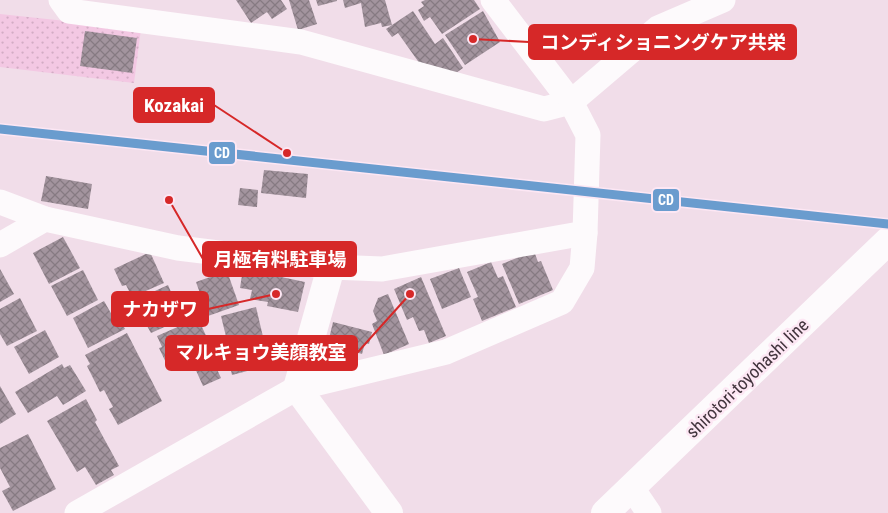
<svg xmlns="http://www.w3.org/2000/svg" width="888" height="513" viewBox="0 0 888 513" font-family="'Roboto Condensed','Noto Sans JP',sans-serif">
<style>
.grass{fill:url(#grass-dots)}
.building{fill:url(#building-cross-hatch)}
.lines{fill:none;stroke-linecap:round;stroke-linejoin:round}
.minor{stroke:#fdfafc;stroke-width:25}
.secondary{stroke:#fdfafc;stroke-width:28}
.rail-1-casing{stroke:#fde7f4;stroke-width:12}
.rail-1{stroke:#6a9cce;stroke-width:9}
.labels{text-anchor:middle;dominant-baseline:central;stroke-width:5;stroke-linejoin:round;paint-order:stroke}
.street-label{font-size:18px;fill:#42343d;stroke:#fde7f4}
.leader{fill:none;stroke:#d62828;stroke-width:2}
.callout-dot{fill:#d62828;stroke:#fde7f4;stroke-width:2}
.callout{fill:#d62828;stroke:#d62828;stroke-width:2}
.callout-label{font-size:19px;text-anchor:middle;font-weight:bold;fill:#fff}
.line-badge{stroke:#fde7f4;stroke-width:2}
.badge-label{font-size:14px;text-anchor:middle;font-weight:bold;fill:#fff}
</style>
<defs>
<pattern id="grass-dots" width="8" height="8" patternUnits="userSpaceOnUse" patternTransform="scale(1.25)"><rect width="8" height="8" fill="#f3c8e3"/><path d="M2 2h.1M6 6h.1" fill="none" stroke="#d2acc4" stroke-width="1.8" stroke-linecap="round"/></pattern>
<pattern id="building-cross-hatch" width="8" height="8" patternUnits="userSpaceOnUse" patternTransform="scale(1.25)"><rect width="8" height="8" fill="#a3949e"/><path d="M0 0l8 8M0 8l8-8" fill="none" stroke="#867a82"/></pattern>
</defs>
<rect width="100%" height="100%" fill="#f1dde9"/>
<polygon class="grass" points="0,14 141,29 134,83 0,67"/>
<g class="building">
<polygon points="236,0 281,0 287,9 272,19 267,12 251,23"/>
<polygon points="289,0 309,0 317,24 298,30"/>
<polygon points="316,0 337,0 337,1 318,6"/>
<polygon points="343,0 385,0 392,25 382,27 381,23 365,27 361,3 345,8"/>
<polygon points="425,0 474,0 480,9 442,34 430,17 424,21 418,10 424,6 421,2"/>
<polygon points="413,11 435,44 443,38 463,68 456,73 420,64 398,33 392,37 386,29"/>
<polygon points="483,11 500,42 465,65 445,35"/>
<polygon points="85,31 137,38 132,73 80,66"/>
<polygon points="264,170 308,174 306,198 261,193"/>
<polygon points="46,176 92,184 88,209 41,201"/>
<polygon points="240,188 258,190 257,207 238,205"/>
<polygon points="63,237 80,268 49,284 33,253"/>
<polygon points="534,251 538,262 541,261 553,290 519,304 502,264"/>
<polygon points="150,252 164,283 132,297 126,285 122,286 114,269"/>
<polygon points="491,262 498,278 503,276 516,307 482,321 473,299 478,297 467,272"/>
<polygon points="459,268 471,297 442,309 430,279"/>
<polygon points="0,269 14,294 0,302"/>
<polygon points="243,269 305,282 298,312 267,306 268,302 250,299 252,290 240,288"/>
<polygon points="83,270 98,300 67,316 51,286"/>
<polygon points="227,271 239,305 208,316 196,282"/>
<polygon points="421,277 446,336 429,343 424,330 419,331 413,317 407,320 394,289"/>
<polygon points="168,285 177,306 182,304 187,317 151,333 133,301"/>
<polygon points="388,294 409,344 384,355 372,324 377,321 373,311 378,298"/>
<polygon points="20,298 37,331 7,346 0,334 0,309"/>
<polygon points="104,301 112,315 117,313 125,329 88,348 73,318"/>
<polygon points="256,307 264,341 229,349 221,316"/>
<polygon points="198,318 212,349 206,351 208,356 197,361 196,358 188,361 187,359 168,367 159,348 162,347 157,336"/>
<polygon points="333,322 372,332 369,344 365,343 362,354 352,351 349,363 344,361 343,365 324,360"/>
<polygon points="45,330 59,357 29,374 14,347"/>
<polygon points="127,333 162,401 118,425 109,409 113,407 104,390 100,392 87,366 90,364 85,355"/>
<polygon points="270,343 275,364 232,375 227,354"/>
<polygon points="212,358 221,378 203,386 194,366"/>
<polygon points="62,364 64,368 70,365 86,391 63,405 57,396 28,413 15,392"/>
<polygon points="0,386 16,414 0,424"/>
<polygon points="86,399 97,420 95,422 119,466 111,470 114,475 96,485 85,467 77,472 47,421"/>
<polygon points="28,434 56,489 13,511 2,491 10,487 0,468 0,448"/>
</g>
<g class="lines">
<g class="minor">
<polyline points="61,0 69,11 301,42 544,109 571,102 493,0"/>
<polyline points="0,202 45,219"/>
<polyline points="0,245 45,219 178,248 331,267 382,269 585,233"/>
<polyline points="632,488 649,513"/>
<polyline points="77,513 297,388 446,352 562,302 582,268 585,233 588,135 571,102 658,28 723,0"/>
</g>
<g class="secondary">
<polyline points="331,267 297,388 389,513"/>
<polyline points="605,513 888,241"/>
</g>
<g class="rail-1-casing">
<polyline id="rail-1" points="0,129 888,224"/>
</g>
<use href="#rail-1" class="rail-1"/>
</g>
<g class="labels">
<g class="street-label">
<text transform="translate(747 378) rotate(-44)">shirotori-toyohashi line</text>
</g>
</g>
<path class="leader" d="M473 39L529 42M287 153L214 105M169 200L203 259M276 294L208 309M410 294L357 353"/>
<g class="callout-dot">
<circle cx="473" cy="39" r="5"/>
<circle cx="287" cy="153" r="5"/>
<circle cx="169" cy="200" r="5"/>
<circle cx="276" cy="294" r="5"/>
<circle cx="410" cy="294" r="5"/>
</g>
<g class="callout">
<rect x="529" y="25" width="267" height="34" rx="5"/>
<rect x="134" y="88" width="80" height="34" rx="5"/>
<rect x="203" y="242" width="153" height="34" rx="5"/>
<rect x="112" y="292" width="96" height="34" rx="5"/>
<rect x="166" y="336" width="191" height="34" rx="5"/>
</g>
<g class="callout-label">
<text x="663" y="49">コンディショニングケア共栄</text>
<text x="174" y="112">Kozakai</text>
<text x="280" y="266">月極有料駐車場</text>
<text x="160" y="316">ナカザワ</text>
<text x="261" y="359">マルキョウ美顔教室</text>
</g>
<g class="line-badge">
<rect x="208" y="141" width="28" height="24" rx="5" fill="#6a9cce"/>
<rect x="652" y="188" width="28" height="24" rx="5" fill="#6a9cce"/>
</g>
<g class="badge-label">
<text x="222" y="158">CD</text>
<text x="666" y="205">CD</text>
</g>
</svg>
